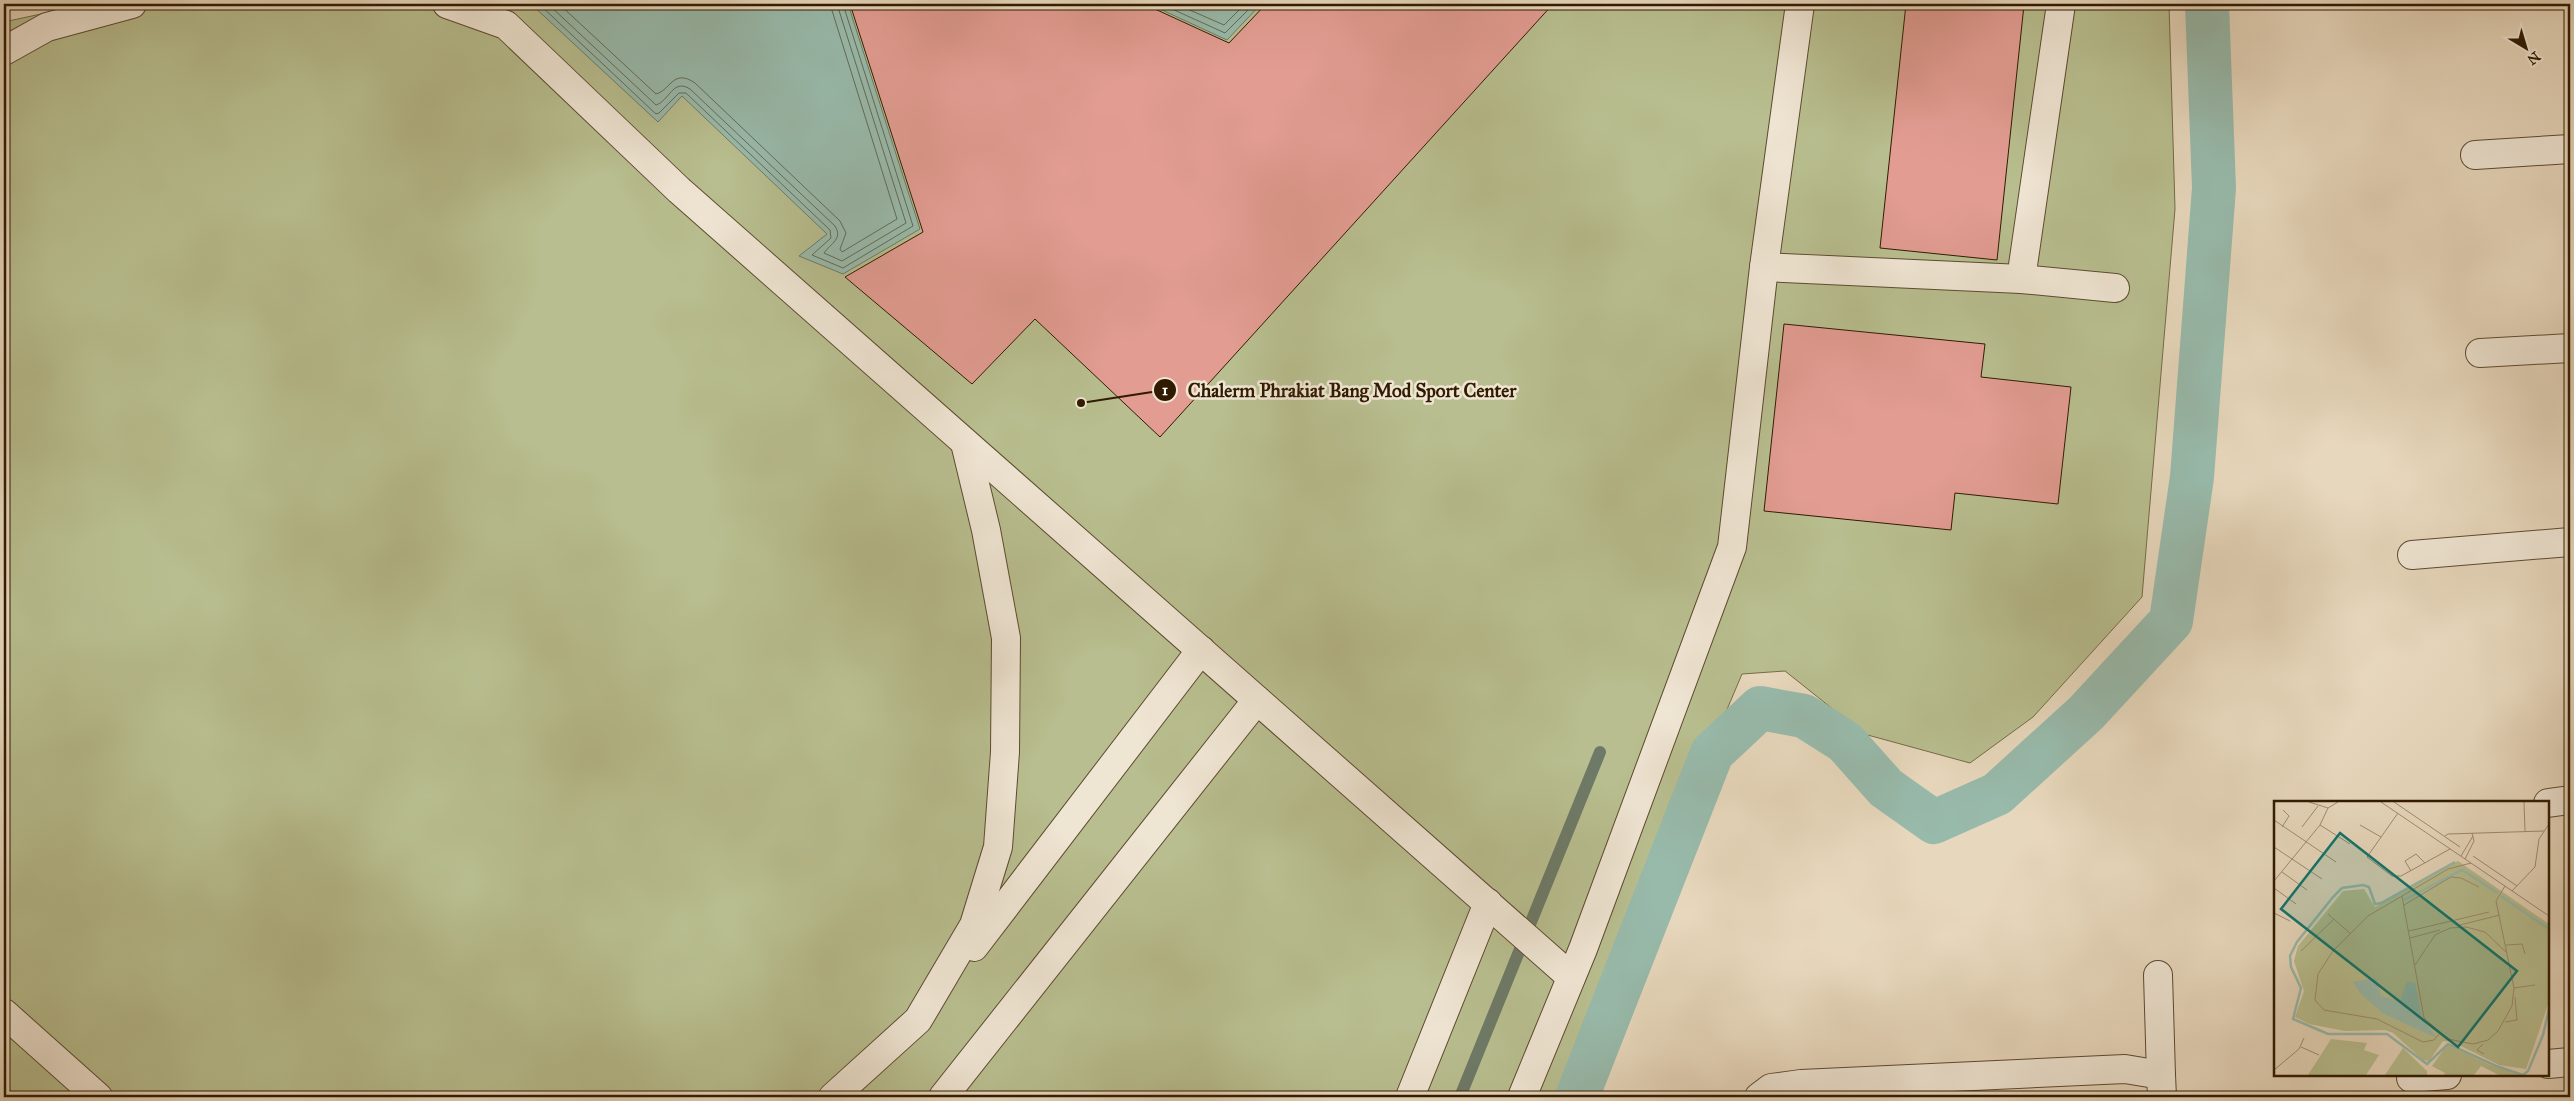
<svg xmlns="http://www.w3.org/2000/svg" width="2574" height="1101" viewBox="0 0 2574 1101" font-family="'IM FELL Great Primer',serif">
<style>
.green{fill:#b8be8f;stroke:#746c48}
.water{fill:#98baab;stroke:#6e7a67}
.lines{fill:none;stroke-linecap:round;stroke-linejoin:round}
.shore{stroke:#646a56;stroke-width:1}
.stream{stroke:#6e7a67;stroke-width:12}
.canal{stroke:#98baab;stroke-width:44}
.building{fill:#e29c92;stroke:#301b01}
.minor-casing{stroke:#5e4a30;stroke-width:30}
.minor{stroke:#efe5d3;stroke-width:28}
.inset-river{fill:none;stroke:#98baab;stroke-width:2.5}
.inset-road{fill:none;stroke:#9e8c71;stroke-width:1}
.view{fill:#0f766e;fill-opacity:0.15;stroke:#0f766e;stroke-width:2.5}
.inset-edge{fill:none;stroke:#301b01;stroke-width:2.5}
.leader{fill:none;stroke:#301b01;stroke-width:2}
.callout-dot{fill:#301b01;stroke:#efe5d3;stroke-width:2}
.mark-label{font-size:15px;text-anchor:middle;font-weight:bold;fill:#fff}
.callout-label{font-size:19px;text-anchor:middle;font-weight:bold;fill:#301b01;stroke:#efe5d3;stroke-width:5;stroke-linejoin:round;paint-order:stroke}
</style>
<rect width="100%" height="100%" fill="#e7d7bc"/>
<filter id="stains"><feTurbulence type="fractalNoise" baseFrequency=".004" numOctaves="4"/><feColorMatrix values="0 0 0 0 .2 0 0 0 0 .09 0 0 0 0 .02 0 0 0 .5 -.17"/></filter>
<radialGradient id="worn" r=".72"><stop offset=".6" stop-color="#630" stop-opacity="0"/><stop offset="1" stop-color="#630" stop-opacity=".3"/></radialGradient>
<polygon class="green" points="87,4 2169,4 2175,209 2142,597 2033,717 1970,763 1864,734 1785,671 1742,674 1563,1097 4,1097 4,22"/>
<g class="water">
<polygon points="531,4 848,4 920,229 843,274 799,256 827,234 682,96 658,122"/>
<polygon points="1149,4 1261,4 1227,40"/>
</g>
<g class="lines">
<g class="shore">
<polyline points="539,4 656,114 659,113 679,93 686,93 830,230 831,238 812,255 843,268 913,226 843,4"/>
<path d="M548 4 656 105C669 101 673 78 690 89L835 226C843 239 831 243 824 253L842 261 906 223 837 4"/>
<path d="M559 4 656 94C671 90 673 68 695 83L840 221 846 233 840 249 842 252 897 219 830 4"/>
<polyline points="1161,4 1225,33 1254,4"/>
<polyline points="1176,4 1224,25 1245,4"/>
</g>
<polyline class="stream" points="1460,1097 1600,752"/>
<polyline class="canal" points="1577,1097 1712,753 1760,708 1804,716 1845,742 1886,788 1934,822 1997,794 2086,713 2171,621 2192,477 2214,188 2207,4"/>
</g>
<g class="building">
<polygon points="850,4 1144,4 1229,43 1266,4 1553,4 1160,437 1035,319 972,384 845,277 923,232"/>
<polygon points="1906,4 2024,5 1997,260 1880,248"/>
<polygon points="1784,324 1985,344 1981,377 2071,387 2058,504 1955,493 1951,530 1764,511"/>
<polygon points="4,1085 17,1097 4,1097"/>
</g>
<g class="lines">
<g class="minor-casing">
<g id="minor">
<polyline points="447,4 506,25 679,190 1571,977"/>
<polyline points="4,51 47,27 132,4"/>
<polyline points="2475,155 2570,149"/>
<polyline points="1764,267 2021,279 2115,288"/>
<polyline points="2021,279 2061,4"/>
<polyline points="2480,353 2570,348"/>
<polyline points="2412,555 2570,542"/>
<polyline points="2548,803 2570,800"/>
<polyline points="974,947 1201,650"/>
<polyline points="2158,975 2161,1075"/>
<polyline points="4,1013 98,1097"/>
<polyline points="2548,1064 2570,1062"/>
<polyline points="2411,1078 2447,1075"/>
<polyline points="833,1097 918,1020 974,925 998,847 1005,752 1006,638 986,530 965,443"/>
<polyline points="943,1097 1257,700"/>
<polyline points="1410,1097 1488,903"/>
<polyline points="1522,1097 1583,949 1732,547 1764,267 1800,4"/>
<polyline points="1759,1097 1771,1088 1801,1084 2125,1069 2161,1075 2162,1097"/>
</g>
</g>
<use href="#minor" class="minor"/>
</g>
<g transform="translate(2274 801)">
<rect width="275" height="275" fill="#e7d7bc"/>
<path d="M184 60 275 123V201L252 268 225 264 179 241 169 240 155 260 149 259 119 232 111 229 71 230 35 223 21 216 30 190 20 160 24 145 69 90 90 88 101 106ZM57 238 93 242 90 249 105 254 92 274H34ZM173 244 216 264 245 274H225L207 265 200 274H170L171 272 158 265ZM129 247 153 270V274H111Z" fill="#b8be8f"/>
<path d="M102 177 107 195 126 200 133 181 141 182 148 218 163 237 110 213 86 192 79 181Z" fill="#98baab"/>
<path class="inset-river" d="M181 61 107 102 101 103 95 86 89 84 68 87 59 96 23 141 16 155 17 166 27 187 19 218 54 233H113L153 263 174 243 222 265 249 274 254 270 269 234 275 208M227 95 275 128M130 99 188 69 224 92"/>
<path class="inset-road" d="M35 1 54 7 64 1M107 1 275 115M120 1 186 46M250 1 251 30M124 12 93 56 118 75H127L176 48M0 19 62 61M46 24 76 43M86 24 107 36M8 26 15 15 9 9M28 26 44 5M171 35 174 33 270 30M0 46 48 78M187 55 199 35M199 55 243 85M191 58 200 40 198 32M137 70 131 60 142 53 151 62M8 71 33 89M0 80 46 24 54 7M0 87 22 103M238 90 261 66 265 38 275 23M128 95 150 217 174 238 199 243 214 239 224 230 238 205 240 187 222 100 231 85M130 104 177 76 187 77 205 86M0 112 16 120M54 113 77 133M186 124 226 114M135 130 215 111M136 137 166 129M232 144 248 143 251 153M27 150 60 118M141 164 161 134 176 127 192 126 211 131 233 152M240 187 261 184M231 221 243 219 241 196M165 233 160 239 149 241 103 218 50 209 41 199 44 173 59 150 94 115 174 68 197 62M209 243 203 249 210 253M27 246 45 254M0 269 25 248 30 237"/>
<path class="view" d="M66 32 243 170 184 246 7 108Z"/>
<rect width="275" height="275" class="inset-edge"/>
</g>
<path class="leader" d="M1081 403L1165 390"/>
<g class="callout-dot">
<circle cx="1081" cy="403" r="5"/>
<circle cx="1165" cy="390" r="12"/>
</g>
<g class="mark-label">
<text x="1165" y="395">1</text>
</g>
<g class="callout-label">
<text x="1352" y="397">Chalerm Phrakiat Bang Mod Sport Center</text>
</g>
<rect width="2574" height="1101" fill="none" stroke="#e7d7bc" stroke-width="20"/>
<rect x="5" y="5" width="2564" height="1091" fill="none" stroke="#301b01" stroke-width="2.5"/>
<rect x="10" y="10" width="2554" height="1081" fill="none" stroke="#301b01"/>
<g transform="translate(2526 48) rotate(142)" stroke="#efe5d3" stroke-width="4" paint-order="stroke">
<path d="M0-4L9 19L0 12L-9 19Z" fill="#301b01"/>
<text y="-8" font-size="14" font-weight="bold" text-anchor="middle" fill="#301b01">N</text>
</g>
<rect width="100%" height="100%" filter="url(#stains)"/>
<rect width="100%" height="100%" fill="url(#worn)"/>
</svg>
